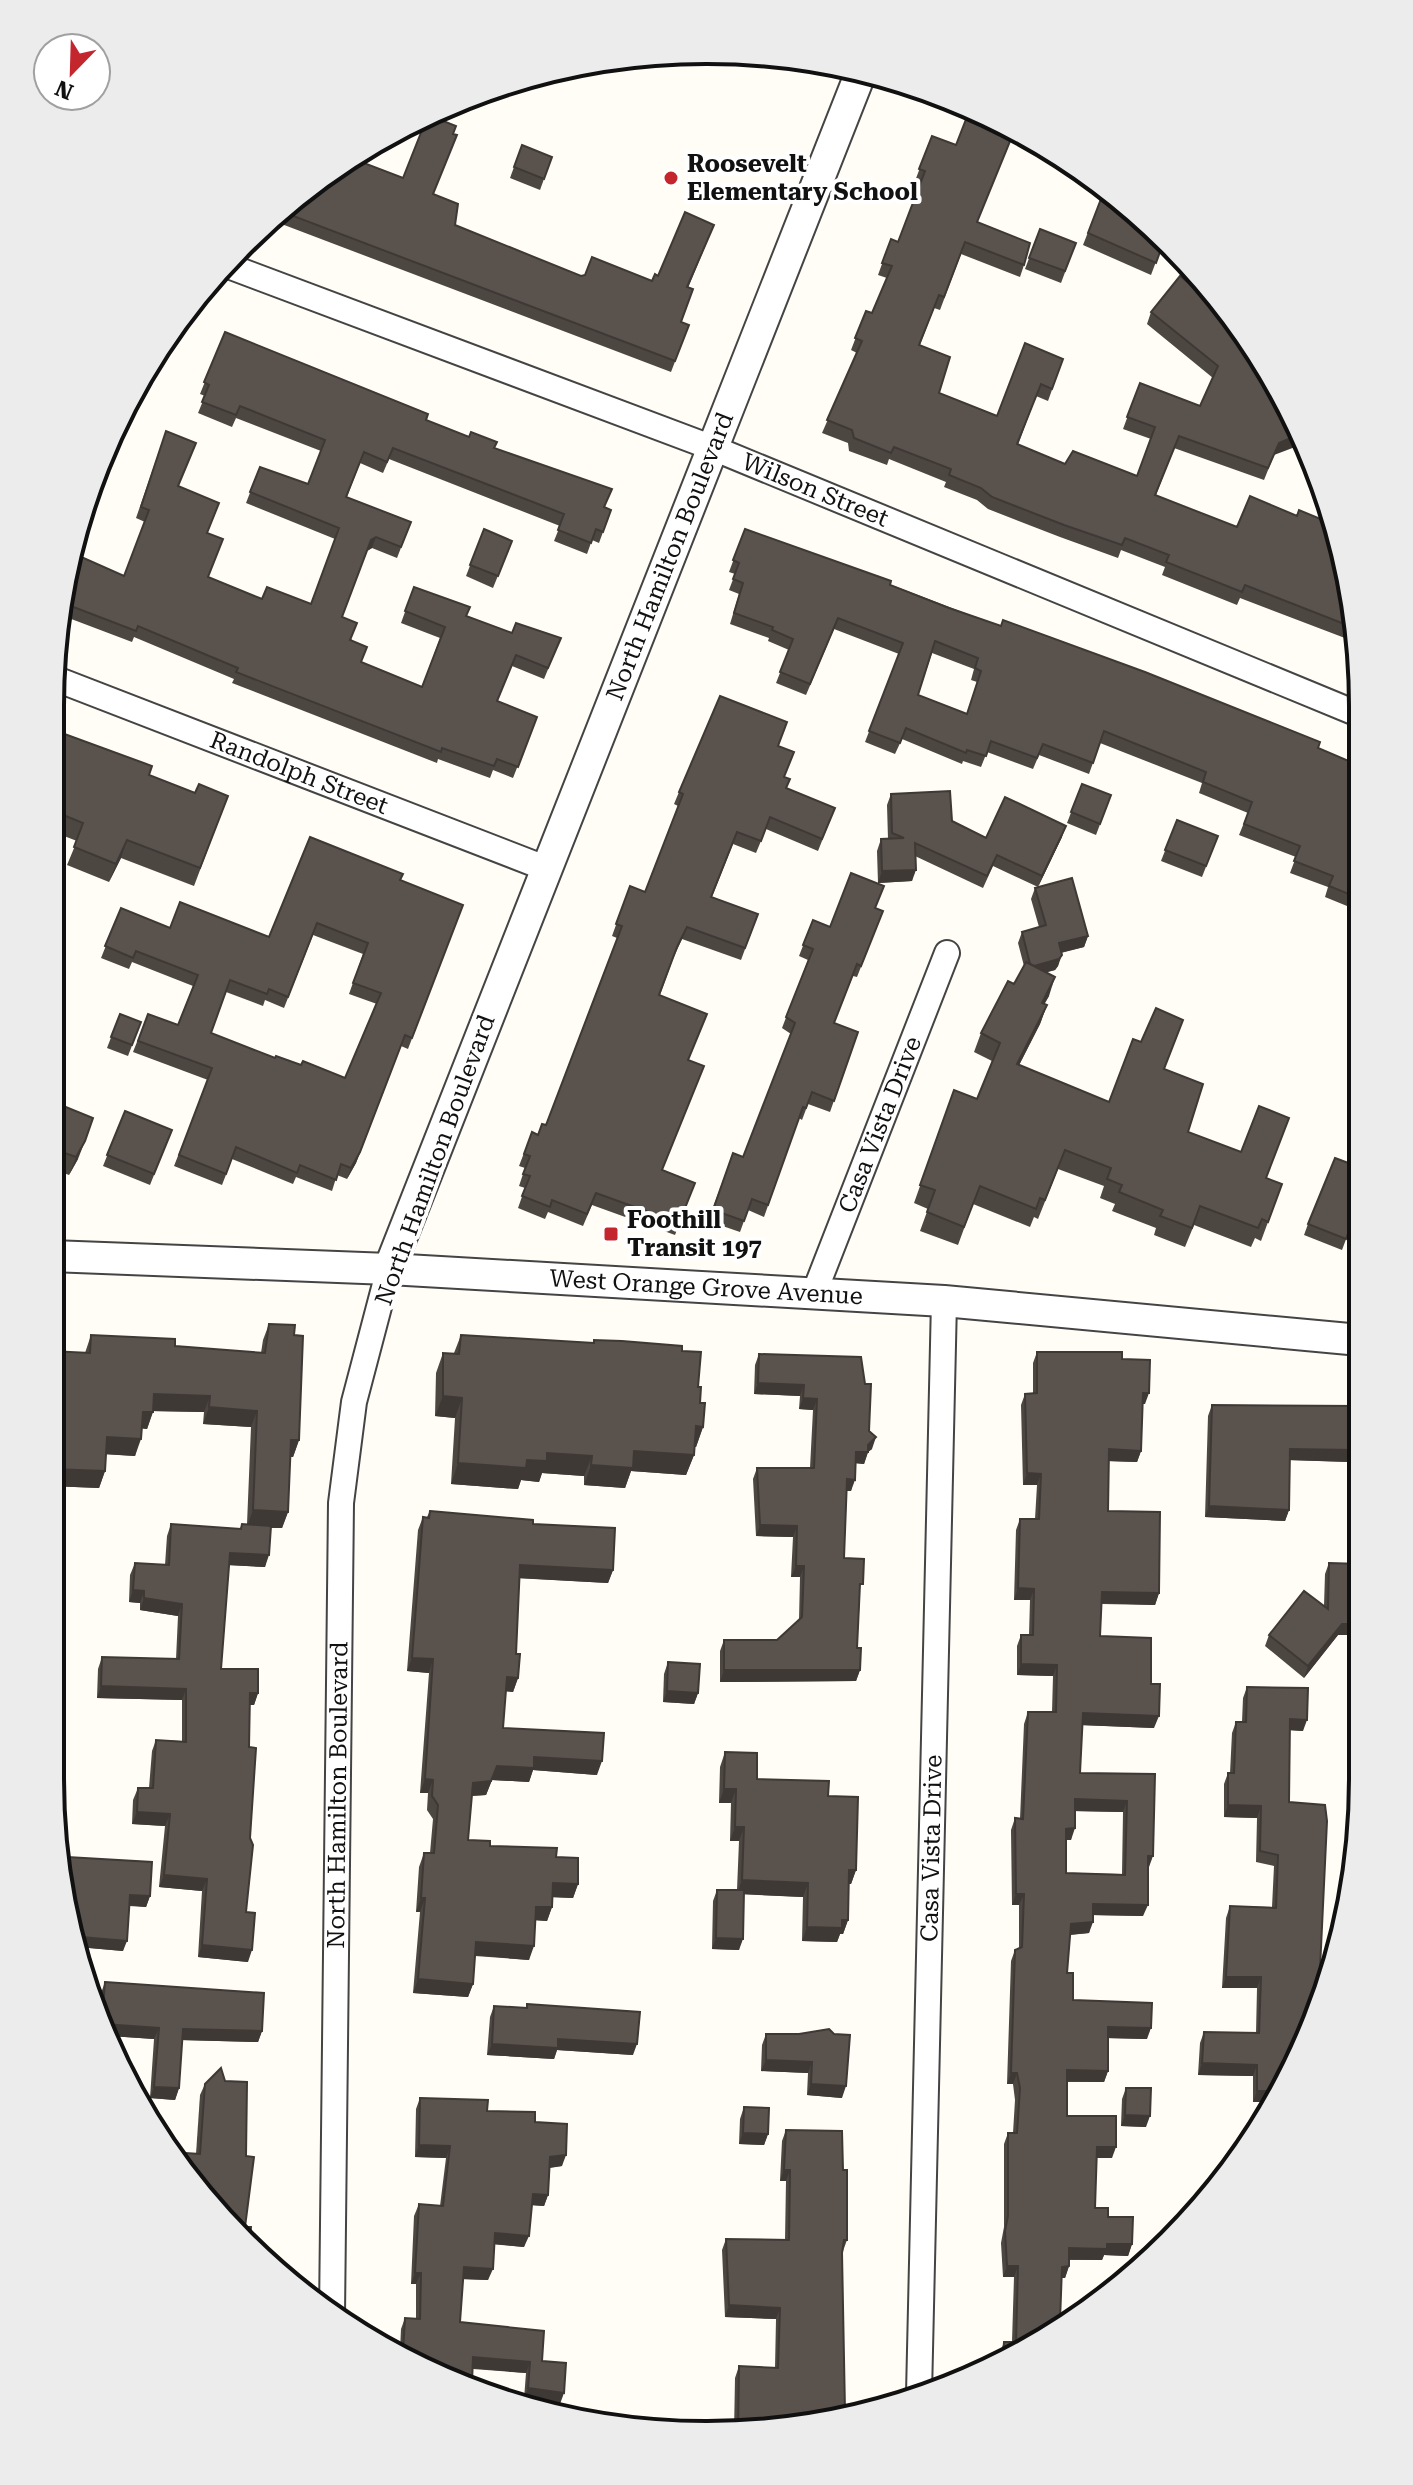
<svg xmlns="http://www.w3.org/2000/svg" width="1413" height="2485" viewBox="0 0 1413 2485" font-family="'Roboto Serif',serif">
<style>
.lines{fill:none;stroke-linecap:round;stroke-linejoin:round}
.minor-casing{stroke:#444;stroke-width:28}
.tertiary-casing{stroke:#444;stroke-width:34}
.minor{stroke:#fff;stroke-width:24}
.tertiary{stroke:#fff;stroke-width:30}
.wall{fill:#4d4742;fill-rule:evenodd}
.shaded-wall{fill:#3f3936}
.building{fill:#5a524d;stroke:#3f3936;stroke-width:2;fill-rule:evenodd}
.poi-dot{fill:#c4262e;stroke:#fff;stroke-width:3}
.labels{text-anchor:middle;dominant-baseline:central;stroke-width:8;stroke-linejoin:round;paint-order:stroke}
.poi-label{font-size:24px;font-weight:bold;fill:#111;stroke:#fff;text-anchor:start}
.street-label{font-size:24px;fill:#111;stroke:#fff}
.rim{fill:none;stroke:#111;stroke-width:4}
</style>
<rect width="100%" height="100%" fill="#fffdf5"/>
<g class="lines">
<g class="minor-casing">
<g id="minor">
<path id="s1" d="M223 264 713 448 1358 714"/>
<path id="s2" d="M51 677 545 868"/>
<path id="s3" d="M813 1296 947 953"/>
<path id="s4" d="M332 2315 341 1503 354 1402 389 1269"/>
<path id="s5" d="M919 2394 944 1301"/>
</g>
</g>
<g class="tertiary-casing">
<g id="tertiary">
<path id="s6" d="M51 1256 389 1269 944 1301 1360 1340"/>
<path id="s7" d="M389 1269 861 72"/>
</g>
</g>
<use href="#minor" class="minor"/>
<use href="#tertiary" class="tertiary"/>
</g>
<g class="wall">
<polygon points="932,136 956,145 977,222 1024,265 1020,277 961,254 940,310 934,308 920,345 939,393 997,416 1063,359 1048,401 1036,396 1018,445 1065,464 1137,476 1151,439 1123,429 1140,383 1200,406 1213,378 1147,324 1151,312 1180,276 1274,455 1264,480 1174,448 1156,495 1357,621 1358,643 1240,598 1237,605 1162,575 1165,567 1121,550 1118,558 1060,537 988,509 977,500 944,487 946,482 889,459 887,465 849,451 848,443 822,433 857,353 851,350 866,311 872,313 887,278 878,275 891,239 898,242 921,184 915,181"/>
<polygon points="522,145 552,157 540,190 510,178"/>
<polygon points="307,185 433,194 455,225 581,276 652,281 714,225 688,288 681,322 689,325 671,372 271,220"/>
<polygon points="1104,191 1165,238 1151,275 1083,245"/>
<polygon points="1040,229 1076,243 1061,283 1025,269"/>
<polygon points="225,332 426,420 495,448 605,508 611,510 599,543 592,540 587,554 554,541 560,526 389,459 383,473 360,463 347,497 411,522 397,558 372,548 367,551 342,617 361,662 422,687 440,638 401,623 414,587 466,616 512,633 561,638 544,679 512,666 497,701 537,717 513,778 493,770 490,778 438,759 437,763 232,683 234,679 134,637 132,642 66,617 65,621 59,619 70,552 124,576 145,522 136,518 166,431 179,486 208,534 208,577 262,599 311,604 335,539 246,503 260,467 308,484 321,451 236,418 232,427 198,413 205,396 200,394"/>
<polygon points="484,529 512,541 493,588 466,576"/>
<path d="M745 529 1318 748 1358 765V903L1349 899 1347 906 1325 897 1328 887 1290 873 1296 857 1239 835 1248 813 1199 793 1202 783 1100 743 1089 774 1039 755 1033 769 987 752 981 767 963 761 962 764 902 739 895 754 865 742 899 654 834 629 806 695 776 683 789 650 768 641 769 638 730 624 739 594 729 590 735 574 729 572ZM932 653 974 669 971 680 977 682 967 714 918 695Z"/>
<polygon points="51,739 195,793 228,796 194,886 121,858 109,882 67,865 77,841 51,831"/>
<polygon points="778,746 787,788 835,808 818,851 766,829 756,853 733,844 712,897 758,914 741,960 682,939 673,959 660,995 689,1060 662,1170 695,1183 675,1235 592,1205 583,1226 548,1212 545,1219 518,1208 525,1188 519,1186 525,1168 519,1166 532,1132 538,1135 546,1125 617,938 612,936 630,886 645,892 678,806 674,804 679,792"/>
<polygon points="1082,784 1111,795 1096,835 1067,823"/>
<polygon points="891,794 952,821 986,838 1062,837 1038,887 993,866 983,888 915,856 912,881 878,883 877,851 881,839 888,839 887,805"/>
<polygon points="1177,820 1218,836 1202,877 1161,861"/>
<path d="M400 880 463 905 408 1049 401 1046 356 1163 347 1179 337 1175 332 1191 296 1177 293 1184 232 1159 222 1185 174 1166 208 1080 133 1052 148 1014 178 1025 193 986 132 962 129 969 101 958 121 908 170 928 269 937ZM313 935 363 954 349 994 377 1004 345 1078 275 1058 211 1033 226 992 263 1006 265 1000 284 1008Z"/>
<polygon points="1035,888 1088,936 1084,947 1061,953 1058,966 1055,970 1046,972 1049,996 1044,1004 1047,1005 1040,1024 1019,1065 1109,1102 1164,1069 1188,1132 1266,1178 1282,1184 1261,1241 1255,1238 1251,1247 1194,1225 1185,1247 1154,1235 1156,1228 1112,1211 1115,1204 1100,1198 1104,1186 1058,1169 1038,1219 1034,1217 1030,1227 973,1204 958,1245 920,1231 928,1209 914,1203 954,1090 977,1099 992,1061 974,1052 981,1033 1014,984 1024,966 1018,943 1022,932 1039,927 1031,899"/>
<polygon points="876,908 883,911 857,977 853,976 834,1023 858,1032 830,1112 808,1104 802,1120 799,1118 764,1217 748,1210 740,1232 708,1221 733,1153 743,1157 791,1034 782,1028 808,960 799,956 813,920 830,927"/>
<polygon points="120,1014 141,1022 128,1056 107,1048"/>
<polygon points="51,1101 78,1159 69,1175 53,1169 51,1174"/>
<polygon points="125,1111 172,1130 150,1185 103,1166"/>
<polygon points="1359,1205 1342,1250 1304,1235 1308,1224"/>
<polygon points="269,1324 294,1335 299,1440 293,1457 290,1457 288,1512 282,1528 271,1528 265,1567 229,1565 221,1669 258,1693 254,1705 250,1705 250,1838 246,1912 248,1962 198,1957 202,1891 159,1887 165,1826 132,1824 133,1800 138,1788 149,1788 152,1751 156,1740 182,1741 182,1700 97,1698 98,1669 102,1657 176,1659 178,1616 140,1610 140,1603 129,1602 130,1575 135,1563 165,1565 167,1536 171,1524 240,1529 242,1524 247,1524 251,1427 203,1424 204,1412 153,1411 147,1429 142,1428 135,1456 106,1454 105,1471 99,1488 50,1486 51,1351 85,1353 91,1335 175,1346 261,1353 263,1340"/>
<polygon points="461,1335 593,1343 594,1340 682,1351 698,1387 703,1427 696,1447 694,1447 694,1455 686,1475 631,1471 625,1488 584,1485 584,1476 542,1473 539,1482 521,1480 518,1489 451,1484 455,1418 435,1416 436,1373 443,1353 454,1353"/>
<path d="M1037 1352 1122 1359 1145 1404H1143L1141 1451 1137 1462 1109 1461 1108 1511 1159 1593 1155 1605 1102 1604 1100 1636 1151 1684 1154 1728 1082 1725 1080 1773 1155 1774 1149 1867 1143 1916 1093 1915 1089 1933 1070 1935 1067 1973 1073 2000 1147 2039 1108 2038V2071L1104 2082H1067V2116L1112 2158H1096L1095 2208 1108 2217 1132 2244 1128 2256 1104 2255 1102 2260H1069V2266L1065 2278H1062L1060 2321 1000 2359V2353L1004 2342H1012L1014 2277H1003L1001 2243 1004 2227V2144L1008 2133H1013L1015 2100 1013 2084H1007L1011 1961 1015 1950 1019 1949V1905H1012L1011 1830 1015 1818 1020 1819 1024 1724 1028 1712H1052L1053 1676 1017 1675V1646L1021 1635H1029L1030 1600H1014L1016 1530 1020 1519H1035L1037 1485H1023L1021 1405 1025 1394 1033 1393V1363ZM1075 1811 1123 1812 1122 1874 1066 1873V1840H1071Z"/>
<polygon points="759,1354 869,1431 872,1449 868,1452 864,1464 856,1463 851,1491 847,1491 844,1558 860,1595 857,1648 860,1670 856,1681 720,1682 720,1651 724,1640 777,1640 799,1620 800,1577 791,1577 793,1537 756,1536 753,1479 757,1468 810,1468 813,1410 799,1409 800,1396 754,1394 755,1365"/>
<polygon points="1359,1397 1361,1547 1351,1547 1352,1488 1349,1488 1350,1462 1290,1460 1289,1510 1285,1521 1205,1517 1208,1416 1212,1405 1356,1406"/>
<polygon points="430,1511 533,1524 613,1570 608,1583 519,1578 516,1654 518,1678 513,1692 506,1691 503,1728 597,1775 533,1770 529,1782 492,1780 486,1795 472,1796 468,1840 490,1846 556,1857 578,1884 573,1898 552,1897 552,1907 547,1921 535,1920 529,1960 475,1956 473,1984 468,1997 413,1993 420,1912 416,1912 419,1867 424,1853 430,1853 433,1819 427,1810 428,1793 420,1793 429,1673 407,1671 418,1530 423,1517 427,1517"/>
<polygon points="1329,1563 1338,1635 1304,1678 1265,1646 1269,1635 1324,1606 1325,1574"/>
<polygon points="668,1662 698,1693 694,1704 663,1702 664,1674"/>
<polygon points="1247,1687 1303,1731 1290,1730 1275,2107 1264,2121 1264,2102 1253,2102 1253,2076 1198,2075 1200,2043 1204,2032 1256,2033 1257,1988 1222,1988 1226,1918 1230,1906 1272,1907 1274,1866 1256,1862 1257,1818 1224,1817 1224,1784 1228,1773 1230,1773 1232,1733 1236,1722 1242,1722 1243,1698"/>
<polygon points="725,1752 757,1779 828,1796 856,1870 851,1884 849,1884 848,1920 843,1934 840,1934 837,1942 802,1941 803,1897 744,1894 739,1950 712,1949 713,1901 717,1890 737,1890 739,1841 730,1841 731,1803 719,1803 720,1767"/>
<polygon points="67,1857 150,1896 146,1907 129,1906 123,1951 78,1947 64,1864"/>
<polygon points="105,1982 262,2031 258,2042 182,2040 179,2088 175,2100 150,2098 154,2039 110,2036 99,2016 101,1993"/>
<polygon points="527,2004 633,2055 557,2050 554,2059 487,2055 490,2017 494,2006 526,2008"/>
<polygon points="766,2034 799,2034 842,2098 807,2095 808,2073 761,2071 762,2045"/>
<polygon points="205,2084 245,2227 196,2154 200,2095"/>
<polygon points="1126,2088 1146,2127 1121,2126 1122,2099"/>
<polygon points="420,2098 487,2111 535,2122 562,2166 550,2168 548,2195 544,2206 532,2205 524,2247 494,2244 488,2280 463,2279 460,2322 542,2361 560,2404 524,2399 526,2373 473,2369 472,2383 400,2350 401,2329 405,2318 416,2319 416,2284 411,2284 414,2216 419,2204 440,2206 446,2158 415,2157 416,2109"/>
<polygon points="744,2107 768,2134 764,2145 739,2144 740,2119"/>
<polygon points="786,2130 847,2240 843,2251 749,2434 734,2432 735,2378 739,2366 775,2368 776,2319 725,2317 722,2250 726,2239 785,2240 786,2181 780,2181 782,2141"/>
</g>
<g class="shaded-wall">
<polygon points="1298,435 1303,444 1274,455 1264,480 1279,443"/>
<polygon points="376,537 372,548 367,551 371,540"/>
<polygon points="1066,826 1062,837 1038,887 1042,876"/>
<polygon points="127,840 121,858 109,882 116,864"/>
<polygon points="916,870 912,881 878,883 882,871"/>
<polygon points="1088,936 1084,947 1055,954 1059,943"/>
<polygon points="1062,955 1058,966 1055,970 1027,978 1031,966"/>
<polygon points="1055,977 1049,996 1035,1021 1042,1003"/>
<polygon points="1047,1005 1040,1024 1010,1083 1017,1064"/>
<polygon points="405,1035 356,1163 347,1179 351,1168"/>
<polygon points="85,1141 78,1159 69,1175 76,1157"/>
<polygon points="758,1383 804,1385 800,1396 754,1394"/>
<polygon points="1143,1393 1149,1393 1145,1404 1139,1404"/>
<polygon points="154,1394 210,1396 204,1412 148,1411"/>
<polygon points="443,1396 462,1398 455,1418 435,1416"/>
<polygon points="803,1398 817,1399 813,1410 799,1409"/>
<polygon points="209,1407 257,1411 251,1427 203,1424"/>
<polygon points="143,1412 153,1412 147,1429 137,1428"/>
<polygon points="696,1426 703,1427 696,1447 688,1447"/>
<polygon points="107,1437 141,1439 135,1456 101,1454"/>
<polygon points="876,1437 872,1449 868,1452 864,1464 852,1463 856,1452 868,1445"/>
<polygon points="291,1440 299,1440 293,1457 285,1456"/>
<polygon points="1109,1449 1141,1451 1137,1462 1105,1461"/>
<polygon points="1290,1449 1354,1450 1350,1462 1286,1460"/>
<polygon points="634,1451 694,1455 686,1475 631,1471 625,1488 584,1485 591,1465"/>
<polygon points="547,1453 592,1456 584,1476 542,1473 539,1482 521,1480 518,1489 451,1484 458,1463 527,1460"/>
<polygon points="50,1469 105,1471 99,1488 50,1486"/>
<polygon points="1027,1473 1041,1474 1037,1485 1023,1485"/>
<polygon points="1353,1476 1356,1477 1352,1488 1349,1488"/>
<polygon points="847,1479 855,1480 851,1491 843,1491"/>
<polygon points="1209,1506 1289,1510 1285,1521 1205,1517"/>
<polygon points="253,1510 288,1512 282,1528 247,1527"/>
<polygon points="760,1525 797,1526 793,1537 756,1536"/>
<polygon points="1356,1535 1361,1535 1361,1547 1351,1547"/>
<polygon points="230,1553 269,1555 265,1567 226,1565"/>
<polygon points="520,1565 613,1570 608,1583 515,1578"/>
<polygon points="796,1566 804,1566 800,1577 791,1577"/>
<polygon points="1018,1588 1034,1589 1030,1600 1014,1600"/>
<polygon points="133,1590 144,1591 140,1603 129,1602"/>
<polygon points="1102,1592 1159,1593 1155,1605 1098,1603"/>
<polygon points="144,1598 182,1604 178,1616 140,1610"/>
<polygon points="1342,1624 1361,1624 1361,1635 1338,1635 1304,1678 1308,1666"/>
<polygon points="412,1658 433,1659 429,1673 407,1671"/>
<polygon points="1021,1664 1057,1665 1053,1676 1017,1675"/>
<polygon points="724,1670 860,1670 856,1681 720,1682"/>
<polygon points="507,1677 518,1678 513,1692 502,1691"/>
<polygon points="101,1686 186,1689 182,1700 97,1698"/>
<polygon points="667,1691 698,1693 694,1704 663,1702"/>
<polygon points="250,1693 258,1693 254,1705 245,1705"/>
<polygon points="1083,1713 1159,1716 1154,1728 1078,1725"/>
<polygon points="1290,1719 1307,1720 1303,1731 1286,1730"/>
<polygon points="534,1757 602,1761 597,1775 533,1770 529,1782 492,1780 486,1795 468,1796 473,1783 497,1766"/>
<polygon points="425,1779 433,1780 428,1793 420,1793"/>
<polygon points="724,1789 736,1789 731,1803 719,1803"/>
<polygon points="1075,1799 1127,1801 1123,1812 1071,1811"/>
<polygon points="1228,1805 1261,1806 1257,1818 1224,1817"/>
<polygon points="137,1812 170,1814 165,1826 132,1824"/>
<polygon points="735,1827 744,1827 739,1841 730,1841"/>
<polygon points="1075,1828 1071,1840 1062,1840 1066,1829"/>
<polygon points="1148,1856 1153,1856 1149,1867 1144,1867"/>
<polygon points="849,1870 856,1870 851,1884 844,1884"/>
<polygon points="164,1875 207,1879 202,1891 159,1887"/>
<polygon points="742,1880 808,1883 803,1897 737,1894"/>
<polygon points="553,1883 578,1884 573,1898 548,1897"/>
<polygon points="1016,1894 1024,1894 1019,1905 1012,1905"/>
<polygon points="130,1895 150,1896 146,1907 126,1905"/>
<polygon points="421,1898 425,1898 420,1912 416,1912"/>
<polygon points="1093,1904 1148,1905 1143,1916 1089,1915"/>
<polygon points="536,1907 552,1907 547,1921 531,1920"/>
<polygon points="842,1920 848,1920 843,1934 840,1934 837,1942 802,1941 807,1927"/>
<polygon points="1093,1922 1089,1933 1067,1935 1071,1924"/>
<polygon points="75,1930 81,1931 77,1942"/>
<polygon points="81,1937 127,1941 123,1951 78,1947"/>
<polygon points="716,1938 743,1939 739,1950 712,1949"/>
<polygon points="476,1942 534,1946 529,1960 472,1955"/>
<polygon points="202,1945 252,1950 248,1962 198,1957"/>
<polygon points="1226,1977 1261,1977 1257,1988 1222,1988"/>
<polygon points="418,1979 473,1984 468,1997 413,1993"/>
<polygon points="103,2024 159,2028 154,2039 110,2036"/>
<polygon points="1108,2027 1151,2028 1147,2039 1104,2038"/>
<polygon points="183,2029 262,2031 258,2042 179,2040"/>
<polygon points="558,2039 637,2044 633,2055 557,2050 554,2059 487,2055 492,2044"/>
<polygon points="766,2060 812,2062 808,2073 761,2071"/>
<polygon points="1202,2063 1257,2065 1253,2076 1198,2075"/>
<polygon points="1067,2070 1108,2071 1104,2082 1063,2081"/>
<polygon points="1011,2073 1017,2073 1013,2084 1007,2084"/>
<polygon points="811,2084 846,2086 842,2098 807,2095"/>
<polygon points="154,2087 179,2088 175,2100 150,2098"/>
<polygon points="1257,2091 1268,2091 1264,2102 1253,2102"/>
<polygon points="1125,2115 1150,2116 1146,2127 1121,2126"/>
<polygon points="743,2133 768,2134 764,2145 739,2144"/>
<polygon points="419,2145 450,2146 446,2158 415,2157"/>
<polygon points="1097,2147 1116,2147 1112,2158 1093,2158"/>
<polygon points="566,2155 562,2166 546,2168 550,2157"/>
<polygon points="784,2170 790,2170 786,2181 780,2181"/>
<polygon points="533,2194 548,2195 544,2206 529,2205"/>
<polygon points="495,2233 529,2236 524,2247 491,2244"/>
<polygon points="1107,2244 1132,2244 1128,2256 1104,2255 1102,2260 1065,2259 1069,2248"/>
<polygon points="1007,2266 1018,2266 1014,2277 1003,2277"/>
<polygon points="1069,2266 1065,2278 1058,2278 1062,2267"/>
<polygon points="464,2267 493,2269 488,2280 460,2279"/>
<polygon points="415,2273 421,2273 416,2284 411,2284"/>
<polygon points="729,2305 780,2308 776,2319 725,2317"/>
<polygon points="473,2357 530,2362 526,2373 469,2368"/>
<polygon points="528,2388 564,2393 560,2404 524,2399"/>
</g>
<g class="building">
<polygon points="970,109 1015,129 977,222 1030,243 1024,265 965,242 944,297 939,295 919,345 950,357 939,393 997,416 1025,343 1063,359 1052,389 1041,384 1017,444 1065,464 1073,451 1137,476 1155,427 1127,417 1140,383 1200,406 1218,366 1151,312 1180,276 1196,289 1202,281 1253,342 1298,435 1279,443 1268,468 1179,436 1155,495 1237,527 1250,496 1297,516 1299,510 1335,525 1357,621 1357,629 1245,585 1242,592 1166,562 1169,555 1125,538 1122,545 1064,525 992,497 981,488 949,475 951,469 894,447 891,453 854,438 852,430 827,420 862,341 855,338 866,311 872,313 892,266 882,263 891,239 898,242 925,171 919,169 932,136 956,145"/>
<polygon points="428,115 456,126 453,134 457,135 433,194 458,204 455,225 581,276 585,275 592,257 652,281 655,274 658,276 685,212 714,225 687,287 693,289 681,322 689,325 675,361 280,211 307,185 351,158 403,178"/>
<polygon points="522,145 552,157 544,179 514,167"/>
<polygon points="1104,191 1165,238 1156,263 1088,233"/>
<polygon points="1040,229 1076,243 1065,271 1029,258"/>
<polygon points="225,332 428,414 426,420 469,437 471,432 497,442 494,448 612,489 604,507 611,510 603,532 596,529 591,543 558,530 564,514 393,448 387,462 364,452 346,497 411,522 401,547 376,537 371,540 342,617 357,623 350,640 367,647 361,662 422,687 445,627 405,611 414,587 470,607 466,616 512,633 516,623 561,638 548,668 516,655 497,701 537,717 518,767 497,759 494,766 442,748 441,752 236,672 238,668 138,626 136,631 71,606 69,610 61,607 70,552 124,576 149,510 141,507 166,431 196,443 178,486 219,503 207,533 223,539 208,577 262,599 267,587 311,604 339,528 250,492 260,467 308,484 325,440 240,406 236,415 202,402 209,385 204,382"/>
<polygon points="484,529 512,541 498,576 470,565"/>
<path d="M745 529 891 581 890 585 949 608 1001 626 1003 620 1145 672 1320 742 1318 748 1358 765V890L1353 888 1351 895 1329 886 1333 876 1294 861 1300 846 1244 824 1252 802 1203 782 1206 772 1104 731 1093 763 1043 744 1037 758 991 741 986 756 967 750 966 753 906 728 900 743 869 731 903 643 838 618 810 684 780 672 793 639 772 630 773 627 734 613 743 583 733 579 739 563 733 560ZM935 641 978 658 975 668 981 671 967 714 918 695Z"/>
<polygon points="720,696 787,722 778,746 794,752 784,777 790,779 786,788 835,808 822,839 770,817 761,841 737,832 711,897 758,914 745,948 687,927 677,947 659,995 707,1014 688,1060 704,1066 662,1170 695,1183 679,1223 596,1193 587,1214 552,1200 550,1207 522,1196 530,1176 523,1174 530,1156 524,1154 532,1132 538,1135 542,1124 546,1125 622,926 616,924 630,886 645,892 683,794 679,792"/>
<polygon points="59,732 152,766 149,775 195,793 199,784 228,796 200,868 127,840 116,864 74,847 83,823 51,810 51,739 55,741"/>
<polygon points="1082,784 1111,795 1100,824 1071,812"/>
<polygon points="950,791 952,821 986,838 1005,797 1066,826 1042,876 997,855 987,876 915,843 916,870 882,871 881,839 904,838 892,833 891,794"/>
<polygon points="1177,820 1218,836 1206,866 1165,850"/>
<path d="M310 837 403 874 400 880 463 905 412 1038 405 1035 360 1152 351 1168 341 1164 336 1180 300 1165 297 1173 236 1147 226 1174 179 1155 212 1068 138 1041 148 1014 178 1025 198 975 136 951 133 958 105 946 121 908 170 928 180 902 269 937ZM317 923 368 943 353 983 381 993 345 1078 303 1061 301 1065 276 1056 275 1058 211 1033 230 980 267 994 269 989 288 997Z"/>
<polygon points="851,873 884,886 875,908 883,911 861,966 857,964 834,1023 858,1032 834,1101 812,1092 806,1108 803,1107 768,1205 752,1199 744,1221 713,1210 733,1153 743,1157 795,1023 786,1017 813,949 803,945 813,920 830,927"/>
<polygon points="1072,878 1088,936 1059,943 1062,955 1059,959 1034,966 1030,964 1022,932 1046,925 1035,888"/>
<polygon points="1026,962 1055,977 1042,1003 1047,1005 1017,1064 1109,1102 1133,1039 1141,1042 1156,1008 1183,1020 1164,1069 1203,1084 1188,1132 1241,1152 1259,1106 1289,1118 1266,1178 1282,1184 1268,1222 1262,1219 1258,1228 1200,1206 1192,1228 1160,1216 1163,1210 1119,1192 1122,1185 1107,1179 1111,1168 1065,1150 1045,1200 1040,1198 1036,1209 980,1186 964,1227 927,1212 935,1190 920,1185 954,1090 977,1099 1000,1043 981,1033 1008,981 1014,984"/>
<polygon points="51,989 63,994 51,1025"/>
<polygon points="120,1014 141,1022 132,1045 111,1037"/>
<polygon points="51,1101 93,1118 85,1141 76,1157 59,1151 57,1156 51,1153"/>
<polygon points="125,1111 172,1130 154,1174 107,1155"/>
<polygon points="1335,1158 1359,1167 1359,1204 1346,1239 1308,1224"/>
<polygon points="269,1324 295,1325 294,1335 303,1336 299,1440 291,1440 288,1512 253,1510 257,1411 209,1407 210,1396 154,1394 153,1412 143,1412 141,1439 107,1437 105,1471 50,1469 51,1351 90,1353 91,1335 175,1339 175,1346 265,1353"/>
<polygon points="461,1335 594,1343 594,1340 622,1341 682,1346 682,1351 701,1352 698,1387 701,1387 700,1403 705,1403 703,1427 696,1426 694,1455 634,1451 633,1468 591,1465 592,1456 547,1453 547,1461 527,1460 526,1468 458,1463 462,1398 443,1396 443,1353 459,1354"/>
<path d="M1037 1352H1122V1359L1150 1360 1149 1393H1143L1141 1451 1109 1449 1108 1511 1160 1512 1159 1593 1102 1592 1100 1636 1151 1638V1684H1160L1159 1716 1083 1713 1080 1773 1155 1774 1153 1856H1148V1905L1093 1904V1922L1071 1924 1067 1973H1073V2000L1152 2003 1151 2028 1108 2027V2071L1067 2070V2116H1116V2147H1097L1095 2208H1108V2217H1133L1132 2244H1107V2249L1069 2248V2266L1062 2267 1060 2321 1003 2357 1004 2342H1016L1018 2266H1007L1005 2231 1008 2216V2133H1017L1020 2088 1017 2073H1011L1015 1950 1022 1947 1024 1894H1016L1015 1818 1023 1819 1028 1712H1056L1057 1665 1021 1664V1635H1033L1034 1589 1018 1588 1020 1519H1039L1041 1474 1027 1473 1025 1394 1037 1393ZM1075 1799 1127 1801 1125 1875 1066 1873V1829L1075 1828Z"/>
<polygon points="759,1354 861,1357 865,1384 871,1384 869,1431 876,1437 868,1445 868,1452 856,1452 855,1480 847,1479 844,1558 864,1559 863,1584 860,1584 857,1648 861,1648 860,1670 724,1670 724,1640 777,1640 802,1617 804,1566 796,1566 797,1526 760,1525 757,1468 814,1468 817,1399 803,1398 804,1385 758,1383"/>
<polygon points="1359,1397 1361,1535 1356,1535 1356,1477 1353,1476 1354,1450 1290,1449 1289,1510 1209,1506 1212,1405 1359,1406"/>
<polygon points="430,1511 533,1520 533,1524 615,1528 613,1570 520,1565 516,1654 520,1654 518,1678 507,1677 503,1728 604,1733 602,1761 534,1757 534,1768 497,1766 491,1781 473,1783 468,1840 490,1841 490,1846 557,1848 556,1857 578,1858 578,1884 553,1883 552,1907 536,1907 534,1946 476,1942 473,1984 418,1979 425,1898 421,1898 424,1853 434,1853 438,1805 432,1796 433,1780 425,1779 433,1659 412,1658 423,1517 429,1518"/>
<polygon points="171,1524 241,1529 242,1524 271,1526 269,1555 230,1553 221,1669 258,1669 258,1693 250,1693 249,1747 256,1748 250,1838 253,1845 246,1912 255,1913 252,1950 202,1945 207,1879 164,1875 170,1814 137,1812 138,1788 153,1788 156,1740 186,1742 186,1689 101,1686 102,1657 179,1659 182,1604 144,1598 144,1591 133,1590 135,1563 169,1565"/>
<polygon points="1329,1563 1361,1564 1361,1624 1342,1624 1308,1666 1269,1635 1304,1591 1328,1609"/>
<polygon points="668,1662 700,1664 698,1693 667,1691"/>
<polygon points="1247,1687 1308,1688 1307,1720 1290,1719 1289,1802 1325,1805 1327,1821 1319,1990 1324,1990 1275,2107 1268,2116 1268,2091 1257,2091 1257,2065 1202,2063 1204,2032 1259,2033 1261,1977 1226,1977 1230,1906 1276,1908 1278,1855 1260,1851 1261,1806 1228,1805 1228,1773 1234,1773 1236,1722 1246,1722"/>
<polygon points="725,1752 757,1753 757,1779 829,1781 828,1796 858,1797 856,1870 849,1870 848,1920 842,1920 842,1928 807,1927 808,1883 742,1880 744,1827 735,1827 736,1789 724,1789"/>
<polygon points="67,1857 152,1862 150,1896 130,1895 127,1941 81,1937 81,1931 75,1930 66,1873"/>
<polygon points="717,1890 744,1890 743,1939 716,1938"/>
<polygon points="105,1982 264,1993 262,2031 183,2029 179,2088 154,2087 159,2028 103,2024 102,2022"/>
<polygon points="527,2004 640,2012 637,2044 558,2039 558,2048 492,2044 494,2006 527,2008"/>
<polygon points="829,2029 834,2034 850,2035 846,2086 811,2084 812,2062 766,2060 766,2034 799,2034"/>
<polygon points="221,2068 225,2081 247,2082 246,2156 254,2157 245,2227 251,2227 250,2238 185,2178 172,2152 200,2154 205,2084"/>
<polygon points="1126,2088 1151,2088 1150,2116 1125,2115"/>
<polygon points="420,2098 488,2100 487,2111 535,2112 535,2122 567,2124 566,2155 550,2157 548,2195 533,2194 529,2236 495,2233 493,2269 464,2267 460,2322 544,2331 542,2361 566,2363 564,2393 528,2388 530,2362 473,2357 472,2383 403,2352 405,2318 420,2319 421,2273 415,2273 419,2204 443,2206 450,2146 419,2145"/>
<polygon points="744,2107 769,2108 768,2134 743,2133"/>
<polygon points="786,2130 842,2131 843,2170 847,2170 847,2240 844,2240 842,2253 845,2411 749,2434 738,2433 739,2366 778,2368 780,2308 729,2305 726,2239 789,2240 790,2170 784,2170"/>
</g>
<g class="poi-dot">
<circle cx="671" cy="178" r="8"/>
<rect x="603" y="1226" width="16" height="16" rx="4"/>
</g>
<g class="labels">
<g class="poi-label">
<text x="687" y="164">Roosevelt<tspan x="687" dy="28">Elementary School</tspan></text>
<text x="627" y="1220">Foothill<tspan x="627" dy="28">Transit 197</tspan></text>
</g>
<g class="street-label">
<text stroke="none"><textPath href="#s1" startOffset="634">Wilson Street</textPath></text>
<text stroke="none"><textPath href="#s7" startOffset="766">North Hamilton Boulevard</textPath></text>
<text stroke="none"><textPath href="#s2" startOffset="266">Randolph Street</textPath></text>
<text stroke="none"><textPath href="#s3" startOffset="184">Casa Vista Drive</textPath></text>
<text transform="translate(435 1160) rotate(-70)">North Hamilton Boulevard</text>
<text stroke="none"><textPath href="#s6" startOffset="656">West Orange Grove Avenue</textPath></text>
<text stroke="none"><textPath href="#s4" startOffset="520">North Hamilton Boulevard</textPath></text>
<text stroke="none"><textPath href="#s5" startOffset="546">Casa Vista Drive</textPath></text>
</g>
</g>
<path d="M0 0H1413V2485H0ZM706 64H707A642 642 0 0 1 1349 706V1779A642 642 0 0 1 707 2421H706A642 642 0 0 1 64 1779V706A642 642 0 0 1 706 64Z" fill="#ececec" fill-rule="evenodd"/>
<path class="rim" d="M706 64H707A642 642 0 0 1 1349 706V1779A642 642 0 0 1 707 2421H706A642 642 0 0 1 64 1779V706A642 642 0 0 1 706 64Z"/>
<g transform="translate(72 72) rotate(203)"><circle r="38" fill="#ffffff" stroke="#a0a0a0" stroke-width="2"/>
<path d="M0-6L14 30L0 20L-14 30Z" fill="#c4262e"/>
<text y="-12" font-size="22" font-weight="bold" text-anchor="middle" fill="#111111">N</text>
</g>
</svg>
